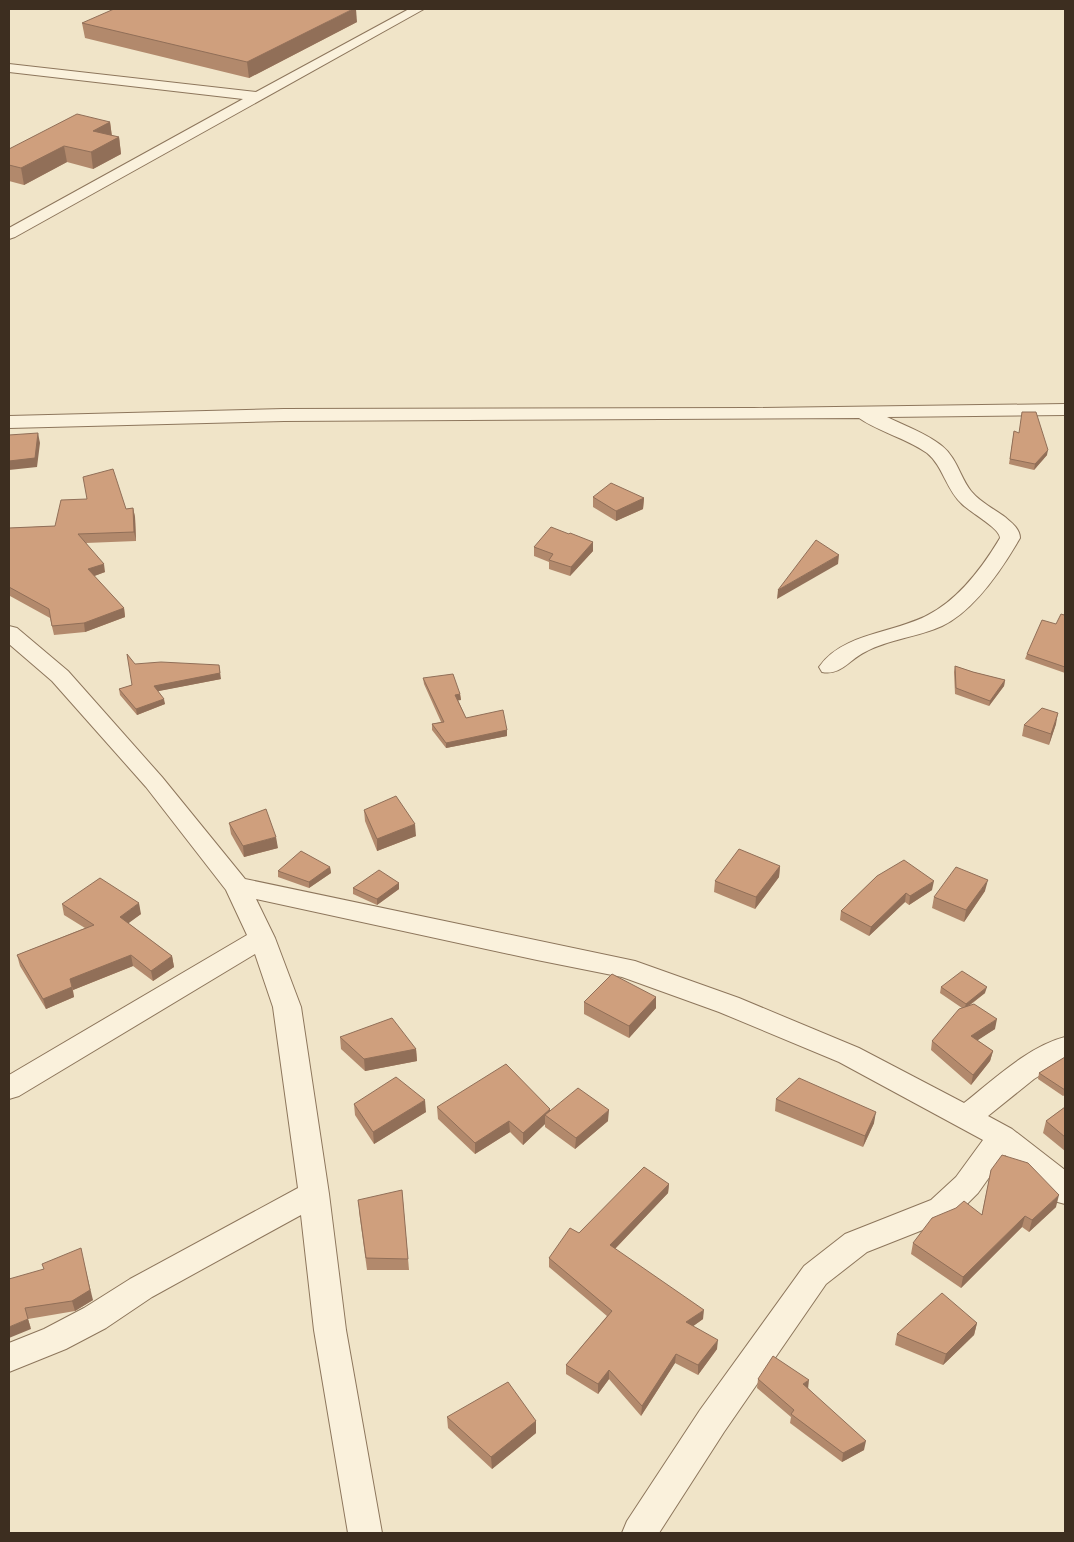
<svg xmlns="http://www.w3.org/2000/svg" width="1074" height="1542" viewBox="0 0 1074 1542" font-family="Bitter,serif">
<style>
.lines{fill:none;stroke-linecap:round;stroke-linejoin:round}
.street-casing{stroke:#8d765c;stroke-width:2}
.street{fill:#faf1dc;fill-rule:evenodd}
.wall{fill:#b2896c}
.shaded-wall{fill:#916f58}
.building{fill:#cf9f7d;stroke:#916f58}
</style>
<rect width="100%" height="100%" fill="#f0e4c8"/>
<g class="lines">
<g class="street-casing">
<g id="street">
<polygon points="409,9 424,9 15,237 9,239 9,228 243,99 9,72 9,64 256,92"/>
<path d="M1065 404V415L887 417C905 426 926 433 942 446 957 458 960 477 971 491 980 502 994 509 1005 517 1012 523 1020 529 1020 538 1002 569 975 610 942 626 918 637 889 639 865 652 850 659 841 676 822 672L819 667C842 633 895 633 928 615 959 599 982 568 1000 538 1000 528 969 512 961 503 946 489 943 466 927 453 906 438 879 432 859 418L284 421 9 428V416L284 409 754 408Z"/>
<path d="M9 626 17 628 68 671 162 777 245 879 635 961 739 998 859 1048 964 1103C993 1080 1029 1046 1065 1037V1060L1034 1079 988 1116 1012 1129 1065 1170V1204L1054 1201 1048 1189 1005 1155 978 1193 953 1218 867 1252 826 1284 724 1432 659 1533H622L627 1521 700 1410 804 1266 845 1234 931 1200 956 1177 983 1140 839 1062 719 1012 622 977 537 960 256 899 275 938 301 1007 329 1194 346 1330 382 1533H348L314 1330 301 1215 152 1297 106 1328 66 1349 9 1372V1343L44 1329 84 1308 130 1279 298 1188 273 1007 255 954 19 1096 9 1099V1075L247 935 226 890 146 787 52 681 9 644Z"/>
</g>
</g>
<use href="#street" class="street"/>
</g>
<g class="wall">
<polygon points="357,22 249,78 85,38 82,23"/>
<polygon points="110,122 112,136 119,137 121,154 93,169 67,162 24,185 9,181 9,149"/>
<polygon points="1014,431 1047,455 1034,470 1009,464"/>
<polygon points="593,497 644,498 643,509 616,521 593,507"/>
<polygon points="133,508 135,517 136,541 86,543 105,572 94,576 124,608 125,617 85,632 54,635 50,618 10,596 9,596 9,528 55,526 126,509"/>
<polygon points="593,542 593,551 570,576 549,569 549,562 534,556 534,547"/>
<polygon points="1065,613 1065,673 1025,659 1027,654 1056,624"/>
<polygon points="135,664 221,679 158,691 165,704 137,715 120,695 119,689 132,685"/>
<polygon points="955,666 973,672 1005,680 1004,686 989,706 955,694 954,672"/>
<polygon points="423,678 460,694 461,700 458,700 466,718 507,730 507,736 446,748 432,730 432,724 441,722 424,684"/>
<polygon points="1056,724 1049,745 1022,736 1024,725"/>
<polygon points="364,810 416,836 377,851 365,821"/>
<polygon points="229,823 278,848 244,857 231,834"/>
<polygon points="780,866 779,877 755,909 714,892 715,881"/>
<polygon points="330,867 331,873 309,888 278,877 278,871"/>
<polygon points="877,876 932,890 909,905 905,902 869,936 840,920 841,911"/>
<polygon points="399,883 399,889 377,905 353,894 353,888"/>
<polygon points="985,891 964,922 932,908 934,897"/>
<polygon points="62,904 141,914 128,923 172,956 174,967 153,981 133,966 73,990 74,997 46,1009 20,966 17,955 85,928 64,915"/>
<polygon points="941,987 985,993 969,1006 995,1029 977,1040 993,1051 990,1061 971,1085 931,1050 932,1041 962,1008 940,993"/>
<polygon points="656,997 656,1008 629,1038 584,1014 584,1002"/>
<polygon points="340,1037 416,1049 417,1061 365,1071 341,1049"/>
<polygon points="1065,1057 1065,1095 1063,1096 1038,1079 1039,1073"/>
<polygon points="776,1099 874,1123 863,1147 775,1111"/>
<polygon points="354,1104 426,1112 374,1144 355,1115"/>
<polygon points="437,1107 550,1112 608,1121 575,1149 545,1127 545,1124 523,1145 510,1132 475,1154 438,1119"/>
<polygon points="1065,1107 1065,1151 1043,1133 1046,1121"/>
<polygon points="991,1170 1056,1207 1029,1232 1022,1227 961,1288 911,1254 913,1243 982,1214"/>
<polygon points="669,1184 668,1193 615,1249 703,1319 693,1326 717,1349 698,1375 675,1363 641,1416 609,1379 598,1394 566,1374 566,1365 607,1316 549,1267 549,1258 579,1233"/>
<polygon points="402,1190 409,1270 367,1270 359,1211"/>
<polygon points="9,1279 93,1300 75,1311 28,1319 31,1329"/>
<polygon points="977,1323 974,1335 943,1365 895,1345 897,1334"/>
<polygon points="758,1379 808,1388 864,1450 842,1462 790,1423 791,1417 757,1388"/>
<polygon points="447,1417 536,1421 536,1433 492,1469 448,1428"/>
</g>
<g class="shaded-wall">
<polygon points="353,9 356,9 357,22 249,78 247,62"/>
<polygon points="110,122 112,138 93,131"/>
<polygon points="119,137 121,154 93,169 91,152"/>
<polygon points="64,146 67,162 24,185 21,168"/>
<polygon points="38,433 40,443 37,467 9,470 9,461"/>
<polygon points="1048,450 1047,455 1034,470 1035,464"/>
<polygon points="644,498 643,509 616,521 616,511"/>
<polygon points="133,508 135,517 136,541 134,532"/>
<polygon points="593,542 593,551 570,576 571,567"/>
<polygon points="839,555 838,564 777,599 778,590"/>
<polygon points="104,564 105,572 89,578 88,569"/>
<polygon points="124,608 125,617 85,632 84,623"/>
<polygon points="219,665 221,679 154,692 154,686"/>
<polygon points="1005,680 1004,686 989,706 990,701"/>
<polygon points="460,694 461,700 455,701 455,695"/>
<polygon points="164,699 165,704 137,715 136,709"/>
<polygon points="1058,713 1056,724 1049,745 1051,734"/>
<polygon points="507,730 507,736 446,748 446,743"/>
<polygon points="415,824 416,836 377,851 377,839"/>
<polygon points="276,837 278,848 244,857 243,846"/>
<polygon points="780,866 779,877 755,909 756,897"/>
<polygon points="330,867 331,873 309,888 309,882"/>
<polygon points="988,880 985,891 964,922 966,910"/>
<polygon points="934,881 932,890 909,905 910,896"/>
<polygon points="399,883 399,889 377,905 377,899"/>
<polygon points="906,893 905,902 869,936 871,927"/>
<polygon points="139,903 141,914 122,928 120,917"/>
<polygon points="131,955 133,966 73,990 70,979"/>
<polygon points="172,956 174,967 153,981 151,971"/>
<polygon points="72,987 74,997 46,1009 43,999"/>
<polygon points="987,987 985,993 964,1009 966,1004"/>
<polygon points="656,997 656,1008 629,1038 629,1026"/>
<polygon points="997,1019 995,1029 969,1046 971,1036"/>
<polygon points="416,1049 417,1061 365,1071 364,1059"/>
<polygon points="993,1051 990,1061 971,1085 973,1075"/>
<polygon points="425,1100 426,1112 374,1144 373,1132"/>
<polygon points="550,1109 550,1118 545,1115 545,1124 523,1145 523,1133"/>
<polygon points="609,1110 608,1121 575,1149 576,1138"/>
<polygon points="876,1112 874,1123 863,1147 865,1136"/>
<polygon points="509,1121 510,1132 475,1154 475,1143"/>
<polygon points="669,1184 668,1193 609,1255 610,1245"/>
<polygon points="1059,1195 1056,1207 1029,1232 1032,1220"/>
<polygon points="1025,1216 1022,1227 961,1288 963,1277"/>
<polygon points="83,1259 93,1300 75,1311 72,1301"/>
<polygon points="704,1310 703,1319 685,1332 686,1322"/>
<polygon points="28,1319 31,1329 9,1338 9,1327"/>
<polygon points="977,1323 974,1335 943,1365 946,1354"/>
<polygon points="718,1340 717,1349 698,1375 698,1365"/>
<polygon points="676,1354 675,1363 641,1416 642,1406"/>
<polygon points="609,1370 609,1379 598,1394 598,1384"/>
<polygon points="809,1380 808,1389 803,1384"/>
<polygon points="536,1421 536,1433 492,1469 491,1457"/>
<polygon points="866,1441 864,1450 842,1462 843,1453"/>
</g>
<g class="building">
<polygon points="114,9 353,9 247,62 82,23"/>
<polygon points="77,114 110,122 93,131 119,137 91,152 64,146 21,168 9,165 9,149"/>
<polygon points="1022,412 1036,412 1048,450 1035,464 1010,459 1014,431 1019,433"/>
<polygon points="38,433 35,458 9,461 9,435"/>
<polygon points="113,469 126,509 133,508 134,532 78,534 104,564 88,569 124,608 84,623 52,626 49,609 9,587 9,528 55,526 61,500 87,499 83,477"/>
<polygon points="611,483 644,498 616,511 593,497"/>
<polygon points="551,527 569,534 570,533 593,542 571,567 549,560 553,554 534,547"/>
<polygon points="816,540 839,555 778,590"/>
<polygon points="1065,613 1065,667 1027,654 1042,620 1056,624 1061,614 1064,615"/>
<polygon points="127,654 135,664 161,662 219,665 220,673 154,686 164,699 136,709 119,689 132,685"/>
<polygon points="955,666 973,672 1005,680 990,701 956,688"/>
<polygon points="453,674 460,694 455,695 466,718 503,710 507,730 446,743 432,724 444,722 423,678"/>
<polygon points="1042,708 1058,713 1051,734 1024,725"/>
<polygon points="396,796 415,824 377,839 364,810"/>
<polygon points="266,809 276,837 243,846 229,823"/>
<polygon points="739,849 780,866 756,897 715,881"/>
<polygon points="301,851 330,867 309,882 278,871"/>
<polygon points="904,860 934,881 910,896 906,893 871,927 841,911 877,876"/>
<polygon points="956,867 988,880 966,910 934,897"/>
<polygon points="379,870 399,883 377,899 353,888"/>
<polygon points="100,878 139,903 120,917 172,956 151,971 131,955 70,979 72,987 43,999 17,955 94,925 62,904"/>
<polygon points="962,971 987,987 966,1004 941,987"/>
<polygon points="612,974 656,997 629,1026 584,1002"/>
<polygon points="974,1004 997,1019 971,1036 993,1051 973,1075 932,1041 959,1009"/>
<polygon points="392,1018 416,1049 364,1059 340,1037"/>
<polygon points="1065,1057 1065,1090 1039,1073"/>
<polygon points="506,1064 550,1109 523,1133 509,1121 475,1143 437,1107"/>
<polygon points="396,1077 425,1100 373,1132 354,1104"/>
<polygon points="799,1078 876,1112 865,1136 776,1099"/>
<polygon points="578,1088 609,1110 576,1138 545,1115"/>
<polygon points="1065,1107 1065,1137 1046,1121"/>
<polygon points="1002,1155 1028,1163 1059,1195 1032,1220 1025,1216 963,1277 913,1243 932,1218 956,1208 964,1201 982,1215 991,1170"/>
<polygon points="644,1167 669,1184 610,1245 704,1310 686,1322 718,1340 698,1365 676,1354 642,1406 609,1370 598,1384 566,1365 612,1311 549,1258 570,1228 579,1233"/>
<polygon points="402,1190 408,1259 366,1258 358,1200"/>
<polygon points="81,1248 90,1290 72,1301 25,1308 28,1319 9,1327 9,1279 44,1269 42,1264"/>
<polygon points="942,1293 977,1323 946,1354 897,1334"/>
<polygon points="773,1356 809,1380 803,1384 866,1441 843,1453 791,1414 794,1410 758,1379"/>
<polygon points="508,1382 536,1421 491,1457 447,1417"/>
</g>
<rect width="1074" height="1542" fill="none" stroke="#3d2e20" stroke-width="20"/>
</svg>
